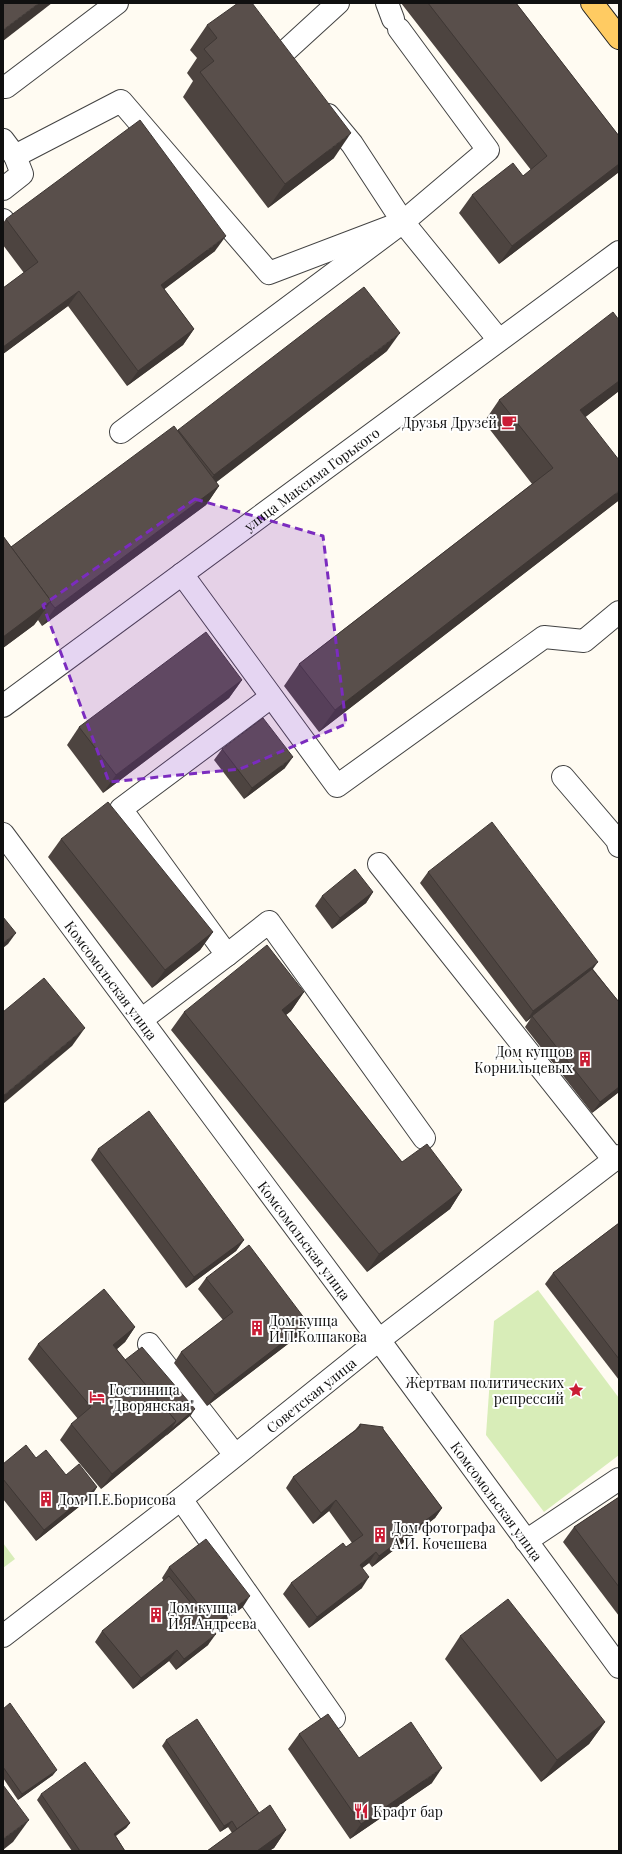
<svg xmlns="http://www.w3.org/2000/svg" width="622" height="1854" viewBox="0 0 622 1854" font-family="'Playfair Display',serif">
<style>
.green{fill:#d8edb8}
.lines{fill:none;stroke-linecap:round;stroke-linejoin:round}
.minor-casing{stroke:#434343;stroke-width:24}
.major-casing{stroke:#212121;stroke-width:24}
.minor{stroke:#fff;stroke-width:22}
.major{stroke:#ffcb62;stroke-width:22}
.wall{fill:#4d4440}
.shaded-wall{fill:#3e3734}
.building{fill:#594f4b;stroke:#3e3734}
.marked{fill:#7b2cbf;fill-opacity:0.2;stroke:#7b2cbf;stroke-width:3;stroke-dasharray:8 5;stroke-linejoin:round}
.labels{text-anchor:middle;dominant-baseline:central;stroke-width:4;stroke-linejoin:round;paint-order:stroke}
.poi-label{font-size:14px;fill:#101010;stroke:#fff;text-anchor:start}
.street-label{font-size:14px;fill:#101010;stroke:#fff}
</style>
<rect width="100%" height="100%" fill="#fffbf2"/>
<g class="green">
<polygon points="538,1290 619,1398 619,1455 544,1512 486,1435 494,1321"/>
<polygon points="3,1543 15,1559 3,1568"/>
</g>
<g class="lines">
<g class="minor-casing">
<g id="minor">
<polyline points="387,3 393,19"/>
<polyline points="280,56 338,3"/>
<polyline points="3,87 6,87 117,3"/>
<polyline points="328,115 352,144 403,222"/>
<polyline points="3,140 15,156 121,101 269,273 403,222 499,340"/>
<polyline points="3,189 22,174 15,156"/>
<polyline points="3,220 3,223"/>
<polyline points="121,432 403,222 488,150 399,29"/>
<polyline points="182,574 337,786 544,637 584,641 619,612"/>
<path id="s1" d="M3 706 619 252"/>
<polyline points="563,777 617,840 619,846"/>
<path id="s2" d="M3 834 379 1340 619 1667"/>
<polyline points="379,864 614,1160"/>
<polyline points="227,955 269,922 424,1138"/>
<polyline points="141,1020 227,955 121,809 271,697"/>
<polyline points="149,1344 235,1455"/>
<polyline points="181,1499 334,1718"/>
<polyline points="526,1541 619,1479"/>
<path id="s3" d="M3 1636 181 1499 379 1340 619 1156"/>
</g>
</g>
<g class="major-casing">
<polyline id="major" points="592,3 619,38"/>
</g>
<use href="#minor" class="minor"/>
<use href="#major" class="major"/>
</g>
<g class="wall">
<polygon points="401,3 516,3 619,136 619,172 499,264 459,213 472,195 523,176 531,170"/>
<polygon points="207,25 334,158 268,208 183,97 193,81 187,73 197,58 190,50"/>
<polygon points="6,219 215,251 164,289 194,329 183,345 127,386 68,306 3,354 3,288 24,273 3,245 3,223"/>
<polygon points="619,320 619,391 585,417 618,501 319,732 284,686 299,664 532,484 484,422 499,400"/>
<polygon points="387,351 216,482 219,486 206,505 42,626 38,620 34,625 3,648 3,536 11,547 178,430"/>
<polygon points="242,680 229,698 103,793 67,745 79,727"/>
<polygon points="222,749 285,768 244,799 214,760"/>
<polygon points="61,839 213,932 200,950 152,988 48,857"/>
<polygon points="428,872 593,969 619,1002 619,1092 592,1113 525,1027 531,1018 526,1022 420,883"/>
<polygon points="373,892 366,903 332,929 315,906 322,896"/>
<polygon points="304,992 291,1011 286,1015 402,1162 462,1190 450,1209 367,1272 171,1030 184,1012"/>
<polygon points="98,1149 244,1240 236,1251 186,1288 91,1160"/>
<polygon points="619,1223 619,1380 545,1284 553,1273"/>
<polygon points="206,1278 308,1323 301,1334 207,1406 174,1363 181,1352 223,1320 198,1289"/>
<polygon points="135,1327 125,1342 117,1349 125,1360 191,1415 101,1489 60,1440 71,1424 78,1419 28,1359 38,1344"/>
<polygon points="360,1424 383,1429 442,1508 435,1518 372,1567 369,1563 362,1568 362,1588 309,1628 283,1594 291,1583 346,1547 352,1543 329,1511 313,1524 286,1488 293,1477 355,1430"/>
<polygon points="36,1458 66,1475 97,1487 90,1498 36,1541 3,1499 3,1464"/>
<polygon points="619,1497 619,1616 563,1542 574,1527"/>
<polygon points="169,1567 243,1607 212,1630 208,1645 176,1670 169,1661 133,1689 95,1642 102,1631 164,1581 162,1578"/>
<polygon points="460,1636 605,1722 589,1744 541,1782 445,1659"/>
<polygon points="3,1709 53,1775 18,1800 3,1778"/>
<polygon points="299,1734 359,1758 432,1783 350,1839 288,1749"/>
<polygon points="166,1740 259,1813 286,1830 274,1848 269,1851 207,1851 232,1833 228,1827 220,1832 162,1746"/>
<polygon points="41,1794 130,1823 126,1828 116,1836 125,1851 72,1851 37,1800"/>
</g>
<g class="shaded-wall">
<polygon points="39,3 52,3 3,41 3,30"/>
<polygon points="351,133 334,158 268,208 285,184"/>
<polygon points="619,164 619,172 499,264 512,246"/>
<polygon points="226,236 215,251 150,300 161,285"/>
<polygon points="79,291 68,306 3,354 3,347"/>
<polygon points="194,329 183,345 127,386 138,371"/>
<polygon points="400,333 387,351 201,494 214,475"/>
<polygon points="619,381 619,391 565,433 580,410"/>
<polygon points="219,486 206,505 42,626 55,608"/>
<polygon points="619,491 619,500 618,501 319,732 335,710"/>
<polygon points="51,601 34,625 3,648 3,637"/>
<polygon points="242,680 229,698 103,793 116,775"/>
<polygon points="293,757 285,768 244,799 252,788"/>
<polygon points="373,892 366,903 332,929 340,918"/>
<polygon points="213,932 200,950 152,988 165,970"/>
<polygon points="16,933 8,944 3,948 3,943"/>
<polygon points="598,962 590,973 532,1016 531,1018 526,1022 533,1011"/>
<polygon points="304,992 291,1011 269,1028 282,1010"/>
<polygon points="85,1028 72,1046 3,1104 3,1097 4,1095"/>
<polygon points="619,1087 619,1092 592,1113 600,1102"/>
<polygon points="462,1190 450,1209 367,1272 379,1254"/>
<polygon points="244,1240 236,1251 186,1288 194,1277"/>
<polygon points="308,1323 301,1334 207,1406 215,1395"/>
<polygon points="135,1327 125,1342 103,1361 113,1345"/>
<polygon points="195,1409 191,1415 166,1436 170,1430"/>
<polygon points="176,1421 165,1436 101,1489 112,1474"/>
<polygon points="97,1487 90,1498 36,1541 44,1530"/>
<polygon points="336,1500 329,1511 313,1524 321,1513"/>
<polygon points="442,1508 435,1518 372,1567 379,1556"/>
<polygon points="376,1552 369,1563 352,1576 360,1565"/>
<polygon points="369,1577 362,1588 309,1628 317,1617"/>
<polygon points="250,1596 243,1607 206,1635 214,1624"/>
<polygon points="216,1634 208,1645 176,1670 184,1659"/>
<polygon points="177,1650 169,1661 133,1689 141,1678"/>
<polygon points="605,1722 589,1744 541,1782 557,1760"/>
<polygon points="442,1768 432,1783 350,1839 361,1824"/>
<polygon points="57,1770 53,1775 18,1800 22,1794"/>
<polygon points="29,1820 13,1842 3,1850 3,1839"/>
<polygon points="232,1821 228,1827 220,1832 224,1826"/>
<polygon points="130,1823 126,1828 110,1839 114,1834"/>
<polygon points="286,1830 274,1848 269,1851 257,1851"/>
</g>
<g class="building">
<polygon points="3,3 39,3 3,30"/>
<polygon points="238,3 252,3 351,133 285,184 200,72 214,61 204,49 217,38 207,25"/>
<polygon points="428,3 516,3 619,136 619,164 512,246 472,195 513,163 523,176 547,156"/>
<polygon points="140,120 226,236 161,285 194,329 138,371 79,291 3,347 3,288 38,262 6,219"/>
<polygon points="364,287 400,333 214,475 178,430"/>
<polygon points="613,312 619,320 619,381 580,410 619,460 619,491 335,710 299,664 553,468 499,400"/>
<polygon points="174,426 219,486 55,608 50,602 51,601 11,547"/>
<polygon points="3,536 51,601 3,637"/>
<polygon points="206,632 242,680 116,775 79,727"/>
<polygon points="263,718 293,757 252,788 222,749"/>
<polygon points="108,802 213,932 165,970 61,839"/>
<polygon points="492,822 598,962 533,1011 428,872"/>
<polygon points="355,869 373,892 340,918 322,896"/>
<polygon points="3,917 16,933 3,943"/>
<polygon points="267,945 304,992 282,1010 402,1162 427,1144 462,1190 379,1254 184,1012"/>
<polygon points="592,969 619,1002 619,1087 600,1102 532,1016"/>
<polygon points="44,978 85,1028 4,1095 3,1094 3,1012"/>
<polygon points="149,1111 244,1240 194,1277 98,1149"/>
<polygon points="619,1223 619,1359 553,1273"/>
<polygon points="249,1245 308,1323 215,1395 181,1352 233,1312 206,1278"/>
<polygon points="104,1289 135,1327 113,1345 176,1421 112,1474 71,1424 91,1407 38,1344"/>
<polygon points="142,1347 195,1409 170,1430 176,1421 125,1360"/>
<polygon points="360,1424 383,1427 383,1429 442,1508 379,1556 376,1552 360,1565 369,1577 317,1617 291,1583 343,1543 346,1547 363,1535 336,1500 321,1513 293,1477 360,1427"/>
<polygon points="26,1445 36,1458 46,1450 66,1475 79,1464 97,1487 44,1530 3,1479 3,1464"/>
<polygon points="619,1497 619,1587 574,1527"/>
<polygon points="206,1539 250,1596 214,1624 169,1567"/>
<polygon points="169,1576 216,1634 184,1659 177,1650 141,1678 102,1631"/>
<polygon points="508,1599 605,1722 557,1760 460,1636"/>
<polygon points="10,1703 57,1770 22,1794 3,1767 3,1709"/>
<polygon points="328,1714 359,1758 411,1722 442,1768 361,1824 299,1734"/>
<polygon points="197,1719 259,1813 237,1829 232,1821 224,1826 166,1740"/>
<polygon points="85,1762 130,1823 114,1834 125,1851 80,1851 41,1794"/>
<polygon points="3,1785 29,1820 3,1839"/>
<polygon points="270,1805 286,1830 257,1851 207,1851"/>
</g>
<path class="marked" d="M195 499 323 536 346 724 240 769 109 782 43 605Z"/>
<defs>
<g id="cafe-bare" transform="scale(1.2)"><path d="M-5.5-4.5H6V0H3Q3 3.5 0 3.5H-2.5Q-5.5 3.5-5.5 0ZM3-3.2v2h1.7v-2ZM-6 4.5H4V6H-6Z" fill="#ca1d35" stroke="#fff" stroke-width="2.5" paint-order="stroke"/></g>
<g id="building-bare" transform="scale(1.2)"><path d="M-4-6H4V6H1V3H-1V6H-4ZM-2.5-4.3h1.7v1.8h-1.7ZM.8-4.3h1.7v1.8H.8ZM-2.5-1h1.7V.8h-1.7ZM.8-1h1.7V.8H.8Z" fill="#ca1d35" stroke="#fff" stroke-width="2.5" paint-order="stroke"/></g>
<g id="sight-bare" transform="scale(1.2)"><path d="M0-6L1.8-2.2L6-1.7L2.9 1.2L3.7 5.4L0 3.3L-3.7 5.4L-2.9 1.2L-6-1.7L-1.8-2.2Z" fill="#ca1d35" stroke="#fff" stroke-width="2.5" paint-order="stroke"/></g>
<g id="hotel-bare" transform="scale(1.2)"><path d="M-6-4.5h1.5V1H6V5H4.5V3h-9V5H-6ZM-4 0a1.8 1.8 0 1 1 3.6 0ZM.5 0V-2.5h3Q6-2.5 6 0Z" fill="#ca1d35" stroke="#fff" stroke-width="2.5" paint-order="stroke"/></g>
<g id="restaurant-bare" transform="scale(1.2)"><path d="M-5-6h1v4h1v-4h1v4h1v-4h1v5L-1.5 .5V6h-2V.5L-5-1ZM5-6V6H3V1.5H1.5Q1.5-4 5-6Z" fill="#ca1d35" stroke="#fff" stroke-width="2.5" paint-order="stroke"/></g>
</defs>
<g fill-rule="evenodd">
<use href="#cafe-bare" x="509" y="422"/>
<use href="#building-bare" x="585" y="1059"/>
<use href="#building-bare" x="257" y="1328"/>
<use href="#sight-bare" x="576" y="1390"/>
<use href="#hotel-bare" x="97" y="1397"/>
<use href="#building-bare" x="46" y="1499"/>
<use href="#building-bare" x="380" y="1535"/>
<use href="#building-bare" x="156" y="1615"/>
<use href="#restaurant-bare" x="361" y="1811"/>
</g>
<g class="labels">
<g class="poi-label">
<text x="497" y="422" text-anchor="end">Друзья Друзей</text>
<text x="573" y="1051" text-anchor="end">Дом купцов<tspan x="573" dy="16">Корнильцевых</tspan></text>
<text x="269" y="1320">Дом купца<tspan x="269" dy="16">И.П.Колпакова</tspan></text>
<text x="564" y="1382" text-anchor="end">Жертвам политических<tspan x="564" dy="16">репрессий</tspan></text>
<text x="109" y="1389">Гостиница<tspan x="109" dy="16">"Дворянская"</tspan></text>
<text x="58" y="1499">Дом П.Е.Борисова</text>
<text x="392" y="1527">Дом фотографа<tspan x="392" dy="16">А.И. Кочешева</tspan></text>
<text x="168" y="1607">Дом купца<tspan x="168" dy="16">И.Я.Андреева</tspan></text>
<text x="373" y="1811">Крафт бар</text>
</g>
<g class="street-label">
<text stroke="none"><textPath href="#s1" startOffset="383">улица Максима Горького</textPath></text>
<text stroke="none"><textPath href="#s2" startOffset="182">Комсомольская улица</textPath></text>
<text stroke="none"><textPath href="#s2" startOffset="506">Комсомольская улица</textPath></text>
<text stroke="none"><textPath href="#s3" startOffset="391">Советская улица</textPath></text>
<text stroke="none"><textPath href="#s2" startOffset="830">Комсомольская улица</textPath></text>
</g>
</g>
<rect width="622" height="1854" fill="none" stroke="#101010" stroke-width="8"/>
</svg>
